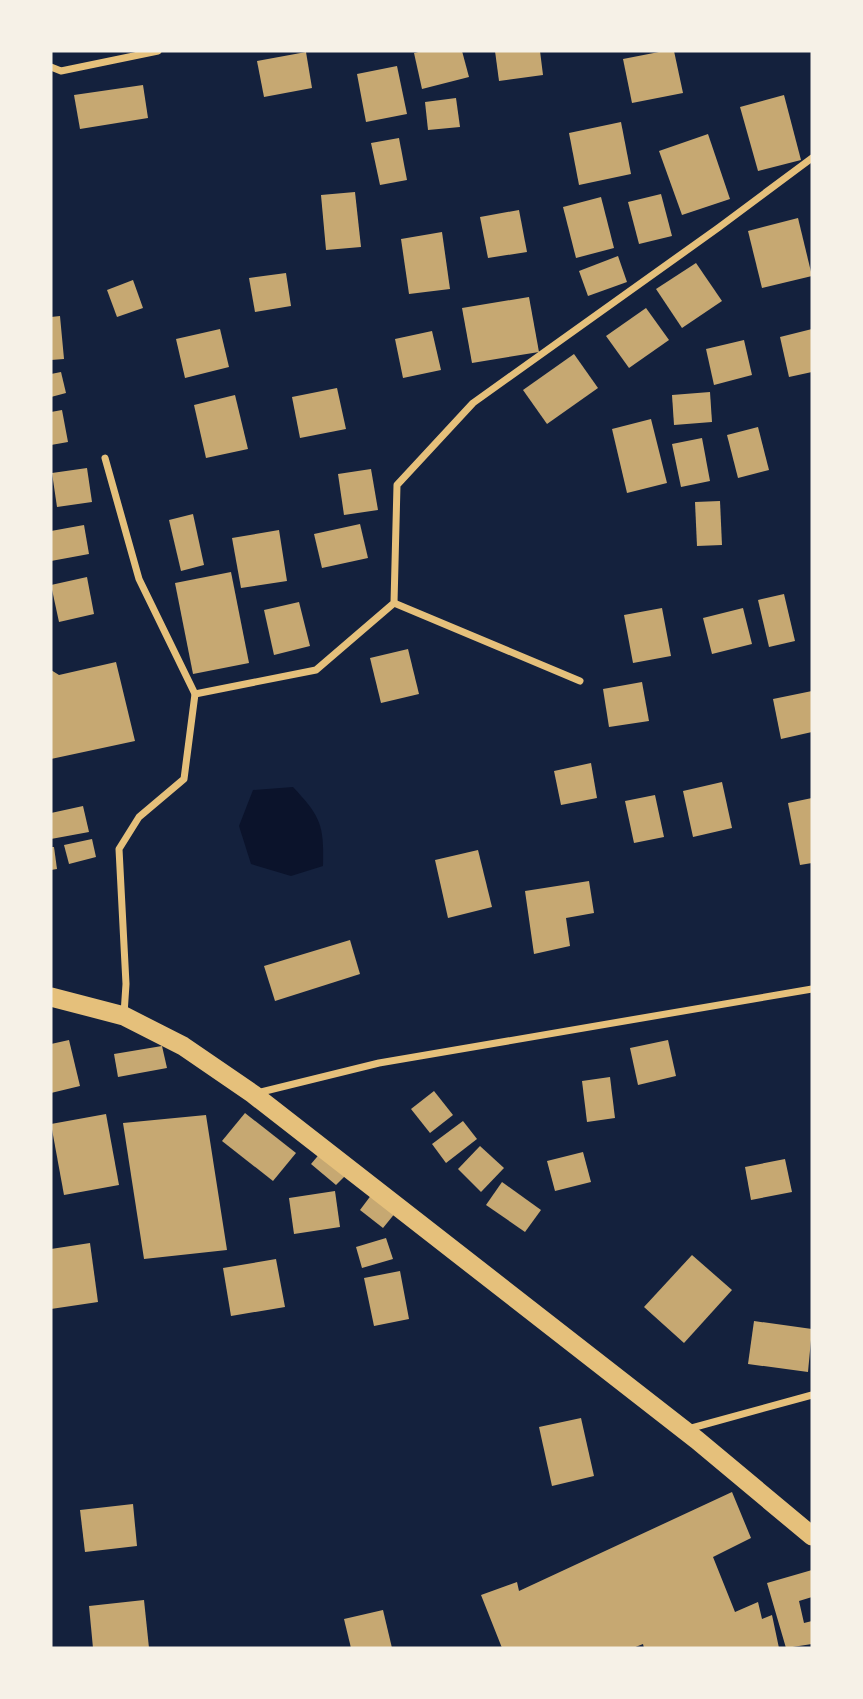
<svg xmlns="http://www.w3.org/2000/svg" width="863" height="1699" viewBox="0 0 863 1699" font-family="'Noto Sans',sans-serif">
<style>
.water{fill:#0b132b}
.building{fill:#c6a872}
.lines{fill:none;stroke-linecap:round;stroke-linejoin:round}
.minor{stroke:#e5c07b;stroke-width:7}
.trunk{stroke:#e5c07b;stroke-width:19}
</style>
<rect width="100%" height="100%" fill="#14213d"/>
<path class="water" d="M293 787C321 817 324 825 323 866L291 876 251 864 239 826 253 790Z"/>
<g class="building">
<polygon points="423,51 462,51 469,77 422,89 414,53"/>
<polygon points="495,51 540,51 543,75 499,81"/>
<polygon points="664,51 674,51 683,93 632,103 623,59"/>
<polygon points="306,52 312,88 264,97 257,61"/>
<polygon points="397,66 407,114 366,122 357,74"/>
<polygon points="143,85 148,118 80,129 74,95"/>
<polygon points="784,95 801,160 758,171 740,107"/>
<polygon points="456,98 460,127 428,130 425,102"/>
<polygon points="621,122 631,174 579,185 569,133"/>
<polygon points="708,134 730,199 682,215 659,151"/>
<polygon points="399,138 407,180 380,185 371,143"/>
<polygon points="355,192 361,247 326,250 321,195"/>
<polygon points="661,194 672,236 639,244 628,202"/>
<polygon points="601,197 614,248 576,258 563,207"/>
<polygon points="519,210 527,252 488,258 480,217"/>
<polygon points="798,218 812,276 762,288 748,231"/>
<polygon points="442,232 450,289 409,294 401,239"/>
<polygon points="618,256 627,282 588,296 579,271"/>
<polygon points="696,263 722,301 682,328 656,289"/>
<polygon points="286,273 291,306 255,312 249,278"/>
<polygon points="133,280 143,308 117,317 107,290"/>
<polygon points="529,297 539,352 472,363 462,308"/>
<polygon points="646,308 669,340 629,368 606,336"/>
<polygon points="60,316 64,359 51,360 51,317"/>
<polygon points="220,329 229,367 185,378 176,339"/>
<polygon points="812,329 812,372 789,377 780,337"/>
<polygon points="432,331 441,370 403,378 395,339"/>
<polygon points="744,340 752,375 714,385 706,349"/>
<polygon points="574,354 598,388 547,424 523,390"/>
<polygon points="61,372 66,393 51,397 51,374"/>
<polygon points="337,388 346,429 300,438 292,397"/>
<polygon points="710,392 712,422 674,425 672,395"/>
<polygon points="235,395 248,449 206,458 194,405"/>
<polygon points="62,410 68,442 51,445 51,412"/>
<polygon points="651,419 667,483 627,493 612,429"/>
<polygon points="758,427 769,470 738,478 727,435"/>
<polygon points="702,438 710,481 681,487 672,444"/>
<polygon points="87,468 92,502 57,507 52,473"/>
<polygon points="371,469 378,510 344,515 338,474"/>
<polygon points="720,501 722,545 697,546 695,502"/>
<polygon points="193,514 204,565 181,571 169,520"/>
<polygon points="360,524 368,558 322,568 314,534"/>
<polygon points="84,525 89,554 51,561 51,531"/>
<polygon points="279,530 287,581 241,588 232,538"/>
<polygon points="231,572 249,663 193,674 175,583"/>
<polygon points="87,577 94,614 59,622 51,585"/>
<polygon points="784,594 795,641 769,647 758,600"/>
<polygon points="299,602 310,646 274,655 264,610"/>
<polygon points="662,608 671,656 633,663 624,615"/>
<polygon points="743,608 752,644 712,654 703,618"/>
<polygon points="408,649 419,694 381,703 370,658"/>
<polygon points="116,662 135,741 51,759 51,670 59,675"/>
<polygon points="642,682 649,721 609,727 603,689"/>
<polygon points="812,691 812,732 781,739 773,699"/>
<polygon points="591,763 597,798 561,805 554,771"/>
<polygon points="722,782 732,828 693,837 683,791"/>
<polygon points="655,795 664,837 634,843 625,801"/>
<polygon points="812,798 812,863 800,865 788,803"/>
<polygon points="83,806 89,832 51,839 51,813"/>
<polygon points="92,839 96,857 69,864 64,845"/>
<polygon points="51,847 54,847 57,869 51,870"/>
<polygon points="478,850 492,907 448,918 435,860"/>
<polygon points="589,881 594,913 566,918 570,946 534,954 525,891"/>
<polygon points="350,940 360,974 275,1001 264,966"/>
<polygon points="69,1040 80,1086 51,1093 51,1044"/>
<polygon points="668,1040 676,1076 638,1085 630,1048"/>
<polygon points="162,1046 167,1068 118,1077 114,1054"/>
<polygon points="610,1077 615,1118 587,1122 582,1081"/>
<polygon points="434,1091 453,1115 430,1133 411,1109"/>
<polygon points="245,1113 296,1153 273,1181 222,1141"/>
<polygon points="106,1114 119,1185 64,1195 51,1124"/>
<polygon points="206,1115 227,1250 144,1259 123,1123"/>
<polygon points="463,1121 477,1139 446,1163 432,1144"/>
<polygon points="480,1146 504,1168 481,1192 458,1169"/>
<polygon points="322,1151 347,1174 336,1185 311,1164"/>
<polygon points="583,1152 591,1182 555,1191 547,1161"/>
<polygon points="785,1159 792,1192 751,1200 745,1167"/>
<polygon points="502,1182 541,1210 525,1232 486,1205"/>
<polygon points="335,1191 340,1227 294,1234 289,1198"/>
<polygon points="372,1194 396,1212 383,1228 360,1210"/>
<polygon points="386,1238 393,1259 362,1268 356,1247"/>
<polygon points="90,1243 98,1302 51,1309 51,1249"/>
<polygon points="692,1255 732,1290 684,1343 644,1307"/>
<polygon points="276,1259 285,1307 231,1316 223,1268"/>
<polygon points="400,1271 409,1319 374,1326 364,1278"/>
<polygon points="754,1321 812,1329 808,1372 748,1364"/>
<polygon points="581,1418 594,1476 552,1486 539,1427"/>
<polygon points="732,1492 751,1538 713,1557 735,1612 758,1602 762,1619 772,1615 779,1648 644,1648 643,1644 633,1648 502,1648 481,1595 517,1582 519,1591"/>
<polygon points="133,1504 137,1546 85,1552 80,1510"/>
<polygon points="812,1570 812,1597 799,1601 804,1623 812,1621 812,1644 786,1648 767,1583"/>
<polygon points="144,1600 149,1648 93,1648 89,1606"/>
<polygon points="383,1610 392,1648 351,1648 344,1619"/>
</g>
<g class="lines">
<g class="minor">
<polyline points="51,67 61,71 158,51"/>
<polyline points="105,458 139,579 195,694 184,779 139,817 119,849 126,984 124,1014"/>
<polyline points="394,603 580,681"/>
<polyline points="195,694 316,670 394,603 397,485 473,403 718,228 812,158"/>
<polyline points="257,1093 379,1063 812,989"/>
<polyline points="688,1429 812,1395"/>
</g>
<polyline class="trunk" points="51,997 124,1016 183,1046 253,1094 697,1440 812,1536"/>
</g>
<rect width="863" height="1699" fill="none" stroke="#f6f1e7" stroke-width="105"/>
</svg>
